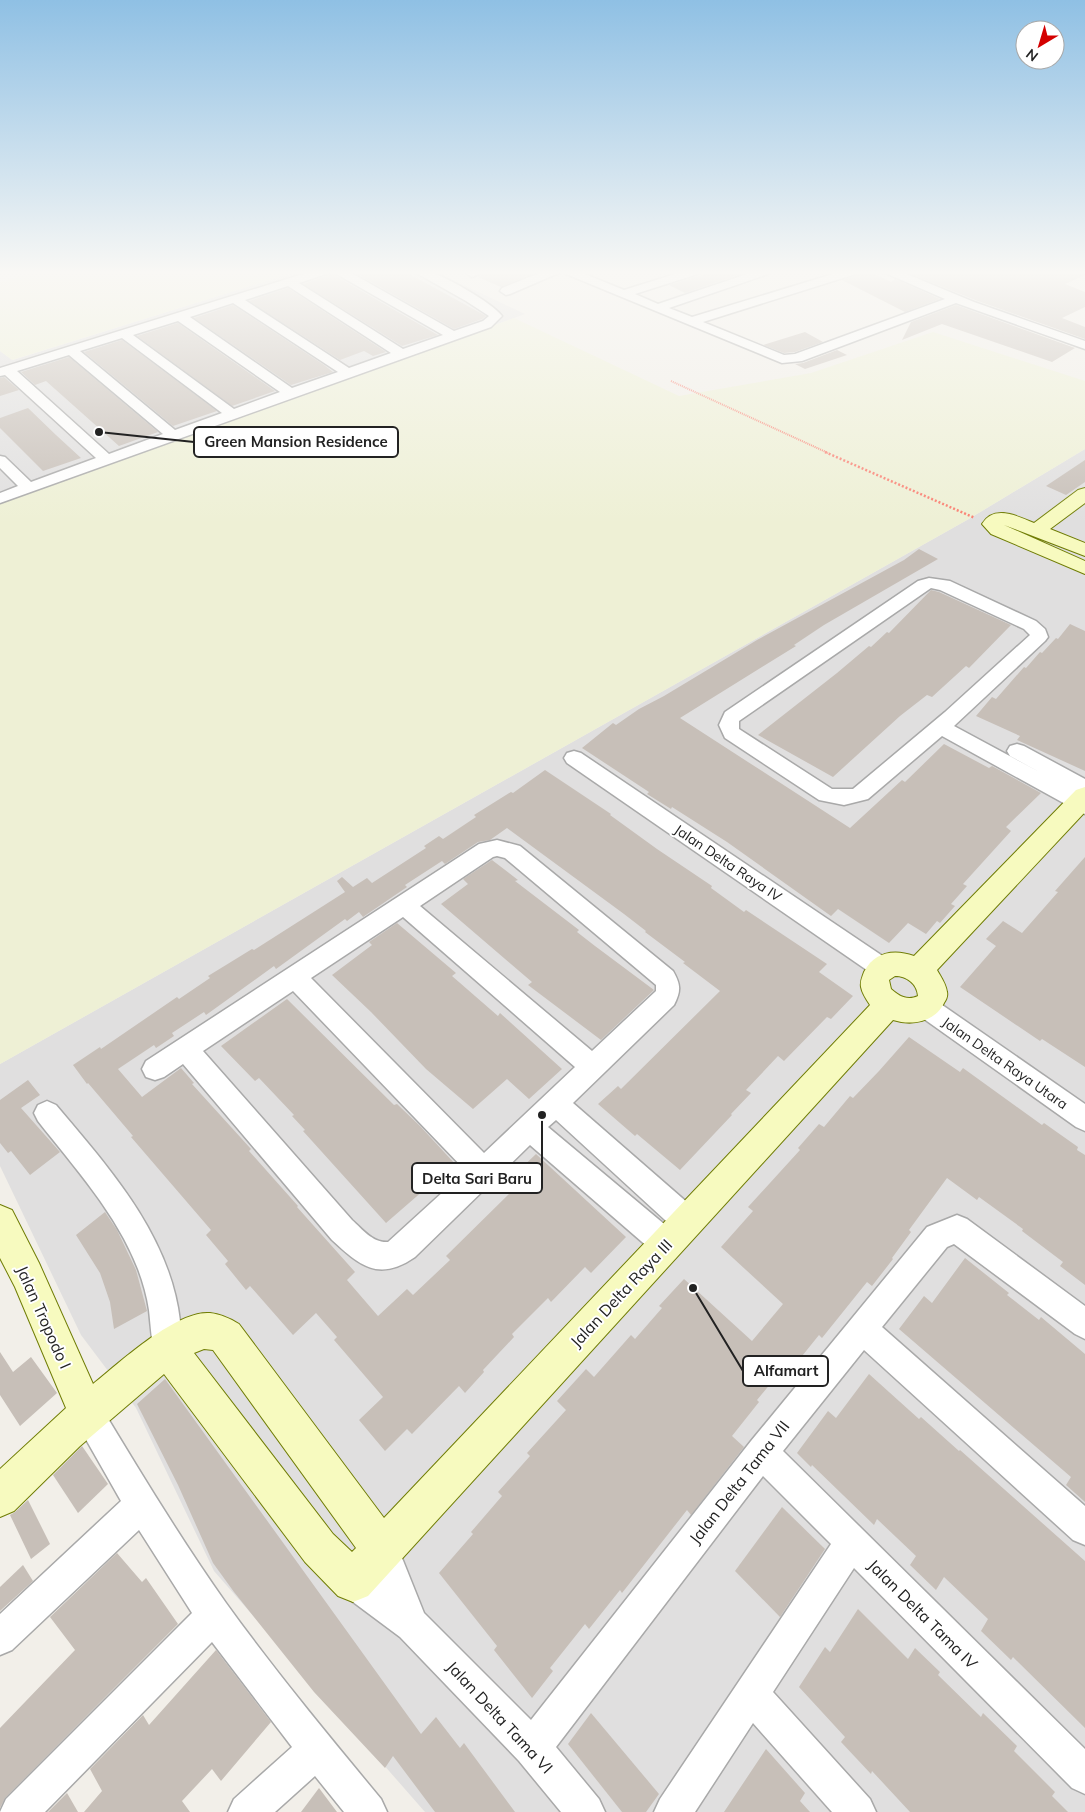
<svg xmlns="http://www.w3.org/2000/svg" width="1085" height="1812" viewBox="0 0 1085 1812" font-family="Mulish,sans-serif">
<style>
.residential{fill:#e0dfdf}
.farmland{fill:#eef0d5}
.building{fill:#c7bfb8}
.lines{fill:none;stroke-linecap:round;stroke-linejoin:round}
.street-casing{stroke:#a9a9a9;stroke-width:3}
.secondary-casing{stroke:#707d05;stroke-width:2}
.path-far1{stroke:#fa8072;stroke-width:2;stroke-dasharray:1 1;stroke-linecap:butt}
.path{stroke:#fa8072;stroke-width:2.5;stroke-dasharray:2 2;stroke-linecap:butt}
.street{fill:#fff;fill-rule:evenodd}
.secondary{fill:#f7fabf;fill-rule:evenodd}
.labels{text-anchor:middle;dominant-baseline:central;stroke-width:4;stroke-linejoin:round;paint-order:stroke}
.street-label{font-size:14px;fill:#222;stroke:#fff}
.near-street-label{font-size:16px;fill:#222;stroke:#fff}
.leader{fill:none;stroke:#222;stroke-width:2}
.callout-dot{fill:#222;stroke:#fff;stroke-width:2}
.callout{fill:#fff;stroke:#222;stroke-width:2}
.callout-label{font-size:15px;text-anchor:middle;font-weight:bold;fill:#222}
</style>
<rect width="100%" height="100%" fill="#f2efe9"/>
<g class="residential">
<polygon points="302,270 432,270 525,314 0,504 0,351 13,360"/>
<polygon points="1085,449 1085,1812 425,1812 214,1571 136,1408 81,1335 0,1166 0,1064 967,520"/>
</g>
<g class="farmland">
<polygon points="43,270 302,270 12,360 0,351 0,282"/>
<polygon points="514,318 679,396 811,373 933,332 1085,381 1085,449 967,520 0,1064 0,504"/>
</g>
<g class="building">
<polygon points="350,270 402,270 486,316 482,319 454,329"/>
<polygon points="488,270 542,270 501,287 478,277"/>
<polygon points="708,270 753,270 685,293 669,285 705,274"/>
<polygon points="913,270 1085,270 1085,275 1065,284 1085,292 1085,307 1062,318 1085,327 1085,339 975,300 908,273"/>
<polygon points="869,271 891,282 895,279 940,299 905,312 842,280"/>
<polygon points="332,274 438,335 402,346 303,284"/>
<polygon points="288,288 386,352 373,356 364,351 340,360 249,301"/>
<polygon points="233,305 324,365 333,372 291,385 194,318"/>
<polygon points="956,305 1075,348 1052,362 942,324 902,340 911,322"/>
<polygon points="178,323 275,391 232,406 137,336"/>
<polygon points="805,332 823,342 795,352 784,353 763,345"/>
<polygon points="122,340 217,411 173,426 84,352"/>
<polygon points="837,350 847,355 805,369 795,364 803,363"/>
<polygon points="69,357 158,432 119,446 46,381 35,385 21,372"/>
<polygon points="4,377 19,390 0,396 0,378"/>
<polygon points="28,408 56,435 81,458 43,471 0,428 0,418"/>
<polygon points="1085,460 1085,482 1066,495 1046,486"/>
<polygon points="919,549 938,559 824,625 794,645 796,646 680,718 850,828 902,780 905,782 944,744 989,768 992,766 1041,793 1006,827 1011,831 963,884 967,886 951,904 955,906 940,923 937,921 926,934 908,923 889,943 838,909 831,916 727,842 672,807 671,809 647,794 649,792 582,748 613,723 616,725 639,709 664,696 757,640 904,560"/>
<polygon points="931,590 939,592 1011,625 969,668 966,666 932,697 927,695 900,716 833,777 758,735 837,673 869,646 871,647 887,632 889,633"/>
<polygon points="1070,624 1085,631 1085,771 1017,740 1020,736 976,716 992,697 996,699 1024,667 1026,668 1040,652 1042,653 1056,638 1058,639"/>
<polygon points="545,770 611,814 610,815 657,849 712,886 711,888 744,912 746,910 827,964 819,972 853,996 831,1019 827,1017 784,1061 778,1056 746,1090 751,1093 731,1114 732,1115 680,1170 637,1134 635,1136 598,1104 618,1086 621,1089 720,991 683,963 685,962 645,932 646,931 624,914 507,828 490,840 478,842 445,864 442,861 405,885 407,887 363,917 359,912 347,921 345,919 276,969 274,966 206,1015 204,1012 172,1033 174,1036 156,1048 154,1045 118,1069 142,1097 181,1068 194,1083 192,1084 251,1149 249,1151 298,1206 297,1207 355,1272 347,1280 378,1316 407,1289 413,1295 450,1260 446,1256 519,1184 512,1177 536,1154 626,1237 591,1273 585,1267 551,1302 548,1298 512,1334 514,1337 483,1370 484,1372 465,1393 459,1386 412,1434 407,1429 385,1451 359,1420 383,1397 334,1340 337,1337 316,1313 293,1335 250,1286 246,1290 225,1264 228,1261 206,1235 211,1230 131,1137 133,1136 88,1083 87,1084 73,1065 100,1047 101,1049 177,997 179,999 210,978 208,976 226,965 252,949 254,950 345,892 337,881 342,877 353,887 367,878 372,883 426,848 424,846 439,836 443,839 476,817 474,815 511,792 513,793"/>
<polygon points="1085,857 1085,1067 1042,1039 1040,1041 960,987 996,946 986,939 1003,921 1022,933 1058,892 1055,891"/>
<polygon points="492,860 518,880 515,881 579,930 577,932 595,946 654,990 601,1040 528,985 532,982 441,904 468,884 463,879"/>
<polygon points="397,923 456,973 452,976 498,1016 500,1013 562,1069 529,1099 507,1079 473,1109 426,1069 371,1012 332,975 372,945 369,942"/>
<polygon points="287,999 394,1105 397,1104 420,1126 457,1166 427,1193 424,1190 386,1223 303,1131 305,1130 292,1116 294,1115 259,1078 255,1081 221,1046"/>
<polygon points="909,1037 960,1072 963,1068 1042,1125 1044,1123 1078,1147 1077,1150 1085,1155 1085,1285 1060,1266 1063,1262 1022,1231 1023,1229 979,1197 977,1200 947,1178 909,1230 911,1232 892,1258 893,1259 872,1286 867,1282 822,1338 819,1335 790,1371 785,1366 757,1400 759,1402 732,1436 744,1447 691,1515 687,1510 622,1593 620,1590 589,1629 585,1624 550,1668 553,1671 532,1698 494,1650 497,1646 439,1573 473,1534 471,1532 502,1496 498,1492 530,1456 527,1453 566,1410 557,1401 586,1369 594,1377 631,1335 635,1339 662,1308 659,1306 684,1279 752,1341 783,1304 721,1247 753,1211 748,1207 800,1150 798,1148 819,1124 824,1127 850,1096 853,1098 879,1071"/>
<polygon points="28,1080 40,1095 21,1108 60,1152 30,1175 11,1151 8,1153 0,1143 0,1100"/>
<polygon points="105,1212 117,1230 136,1270 147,1311 114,1329 110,1302 100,1273 76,1235"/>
<polygon points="965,1258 1009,1293 1007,1295 1039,1320 1041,1317 1085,1354 1085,1502 1066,1485 1071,1477 899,1329 924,1296 932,1303"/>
<polygon points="0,1352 13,1372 31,1357 57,1393 20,1426 0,1395"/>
<polygon points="869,1374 919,1419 921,1417 959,1451 960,1450 1085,1561 1085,1728 1013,1657 1011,1660 981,1631 988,1619 944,1577 936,1590 910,1565 916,1556 877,1519 874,1525 812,1465 811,1467 797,1453 828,1411 836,1418"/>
<polygon points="165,1379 421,1734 436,1717 460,1748 464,1743 515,1812 435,1812 393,1756 385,1768 314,1692 234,1592 213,1563 178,1485 137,1404"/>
<polygon points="82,1446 108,1484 78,1513 53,1475"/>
<polygon points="28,1500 50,1544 31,1559 10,1515 15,1512"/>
<polygon points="782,1507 825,1549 780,1617 735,1571"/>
<polygon points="117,1553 142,1582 146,1578 178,1624 5,1798 0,1808 0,1728 75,1650 50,1617"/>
<polygon points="23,1565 33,1581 0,1611 0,1587"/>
<polygon points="858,1609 908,1659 915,1648 940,1672 938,1675 981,1717 983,1713 1017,1746 1014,1751 1055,1792 1052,1796 1068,1812 910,1812 872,1771 871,1774 841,1742 845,1737 799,1687 825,1647 830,1652"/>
<polygon points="216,1650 271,1722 221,1781 212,1769 182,1801 190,1812 84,1812 102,1791 90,1769 143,1715 149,1725"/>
<polygon points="591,1713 659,1794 646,1812 622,1812 568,1744"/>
<polygon points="766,1749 805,1793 800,1801 810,1812 724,1812"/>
<polygon points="319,1788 337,1812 301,1812"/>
<polygon points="67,1793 78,1812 48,1812"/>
</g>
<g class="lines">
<g class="street-casing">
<g id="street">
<path d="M316 270H346L454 331 483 321 489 316 466 301 411 270C416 270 422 269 427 271 445 276 491 302 502 316L491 327 0 503V493L18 486 0 468V456L5 457 31 482 96 458 5 375 0 376V368ZM332 272H333L443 335 403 349 299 283ZM288 286 391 353 349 368 245 300ZM233 303 338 372 292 388 190 317ZM178 321 280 392 234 409 133 335ZM122 338 222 413 175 430 80 351ZM69 355 163 434 109 454 17 371Z"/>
<polygon points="469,270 486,270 484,272 472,277 466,273"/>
<polygon points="547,270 563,270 561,272 510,294 506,295 500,291 502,288"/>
<polygon points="566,270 575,270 624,290 688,270 706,270 704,272 635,294 658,304 759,270 776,270 774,272 669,308 692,317 846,270 864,270 862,272 703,322 784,355 795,354 945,299 883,272 881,270 897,270 974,302 1085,341 1085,349 956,303 802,361 782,363 566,274 564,272"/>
<path d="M929 578 950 581 1036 621 1045 629 1048 637 1045 641 954 726 1043 774 1010 756 1007 751 1010 746 1017 744 1024 746 1085 779V795L1080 794 1085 797V814L1078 811 942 736 868 799 844 805 819 800 725 738 719 725 725 712 918 581ZM931 588 940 590 1024 629 1030 635 945 712 853 789H832L739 729V721Z"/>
<polygon points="574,751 581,753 890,961 894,968 890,975 882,978 874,975 567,763 564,758 567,753"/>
<path d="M497 840 520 846 673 971C681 985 681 991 674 1005L573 1103 697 1211 701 1221 697 1231 687 1235 677 1231 556 1120 548 1127 676 1234 680 1244 676 1254 666 1258 656 1254 530 1145 415 1257C379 1282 360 1266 332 1240L183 1064 164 1077 155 1080 146 1077 142 1069 146 1061 479 844ZM497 856 505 858 656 985V991L592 1051 420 906 493 857ZM403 917 575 1067 484 1153 311 978ZM293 991 466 1171 388 1242C373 1243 363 1230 352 1220L203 1051Z"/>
<polygon points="926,997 935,1000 1085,1104 1085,1131 1076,1127 917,1014 914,1007 917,1000"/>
<path d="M47 1101 56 1105C109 1168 170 1235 180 1321 181 1336 184 1345 179 1359L168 1363 157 1359C151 1343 151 1327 149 1310 147 1296 143 1282 138 1269 117 1214 74 1167 38 1121L34 1113 38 1105Z"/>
<polygon points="957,1215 967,1219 1085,1306 1085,1339 1075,1334 954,1244 947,1247 882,1327 1085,1506 1085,1545 1073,1540 864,1350 783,1451 1085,1749 1085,1794 1072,1788 854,1568 773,1692 870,1799 876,1812 832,1812 753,1723 695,1812 654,1812 660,1799 831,1544 763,1476 556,1747 599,1799 605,1812 561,1812 519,1761 400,1637 341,1593 336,1581 341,1569 353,1564 365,1569 376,1577 365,1550 370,1538 382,1533 394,1538 424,1613 531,1720 751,1441 927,1227"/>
<path d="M87 1397 98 1402C139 1470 180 1538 226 1603 275 1671 328 1735 381 1799L387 1812H344L315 1776 275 1812H228L234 1799 292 1747 212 1642 45 1812H0L6 1799 192 1613 139 1530 12 1650 0 1655V1614L121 1501 71 1413 76 1402Z"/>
</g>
</g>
<g class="secondary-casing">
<g id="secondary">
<path d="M1085 488V503L1050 529 1085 543V556L1004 525 1085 561V574L991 534 982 524C994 504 1017 516 1034 523L1078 490Z"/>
<path d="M1085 787V812L937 970C941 977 946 984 947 992 948 996 946 1000 944 1003 935 1022 912 1026 893 1020L368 1596 353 1602 338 1596 305 1562 164 1374 80 1446 14 1511 0 1517V1469L66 1408 15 1287 0 1258V1205L12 1210 39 1263 93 1384C119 1363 176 1310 210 1313 220 1314 231 1319 239 1324L384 1518 870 1005C866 999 862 993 861 987 860 981 862 978 864 972 874 952 894 949 914 956L1076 790ZM895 976C906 976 917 983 918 996 907 1001 899 996 891 989L889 980ZM204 1349 213 1350 356 1548 352 1552 333 1534 194 1353Z"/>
</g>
</g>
<polyline class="path-far1" points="671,381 828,453"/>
<polyline class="path" points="825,452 975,518"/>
<use href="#street" class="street"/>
<use href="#secondary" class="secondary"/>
</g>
<linearGradient id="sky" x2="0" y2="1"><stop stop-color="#8fc0e4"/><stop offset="0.52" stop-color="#f9f8f5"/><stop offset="1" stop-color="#f9f8f5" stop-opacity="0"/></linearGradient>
<rect width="1085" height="524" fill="url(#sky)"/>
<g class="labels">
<g class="street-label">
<text transform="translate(728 863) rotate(34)">Jalan Delta Raya IV</text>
<text transform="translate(1005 1063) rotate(35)">Jalan Delta Raya Utara</text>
</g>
<g class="near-street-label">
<text transform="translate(621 1293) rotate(-47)">Jalan Delta Raya III</text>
<text transform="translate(44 1317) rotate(66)">Jalan Tropodo I</text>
<text transform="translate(739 1482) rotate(-52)">Jalan Delta Tama VII</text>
<text transform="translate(923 1614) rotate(45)">Jalan Delta Tama IV</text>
<text transform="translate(500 1717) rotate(47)">Jalan Delta Tama VI</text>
</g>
</g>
<path class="leader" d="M99 432L194 442M542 1115L542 1178M693 1288L743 1371"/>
<g class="callout-dot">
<circle cx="99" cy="432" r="5"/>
<circle cx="542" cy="1115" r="5"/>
<circle cx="693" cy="1288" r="5"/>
</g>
<g class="callout">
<rect x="194" y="427" width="204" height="30" rx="5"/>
<rect x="412" y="1163" width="130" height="30" rx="5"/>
<rect x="743" y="1356" width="85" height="30" rx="5"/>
</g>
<g class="callout-label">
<text x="296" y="447">Green Mansion Residence</text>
<text x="477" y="1184">Delta Sari Baru</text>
<text x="786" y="1376">Alfamart</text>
</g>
<g transform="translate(1040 45) rotate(218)"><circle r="24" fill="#ffffff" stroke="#a7a7a7"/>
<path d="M0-4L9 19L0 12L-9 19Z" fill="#d40000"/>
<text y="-8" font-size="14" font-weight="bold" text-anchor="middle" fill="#222222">N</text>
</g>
</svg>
